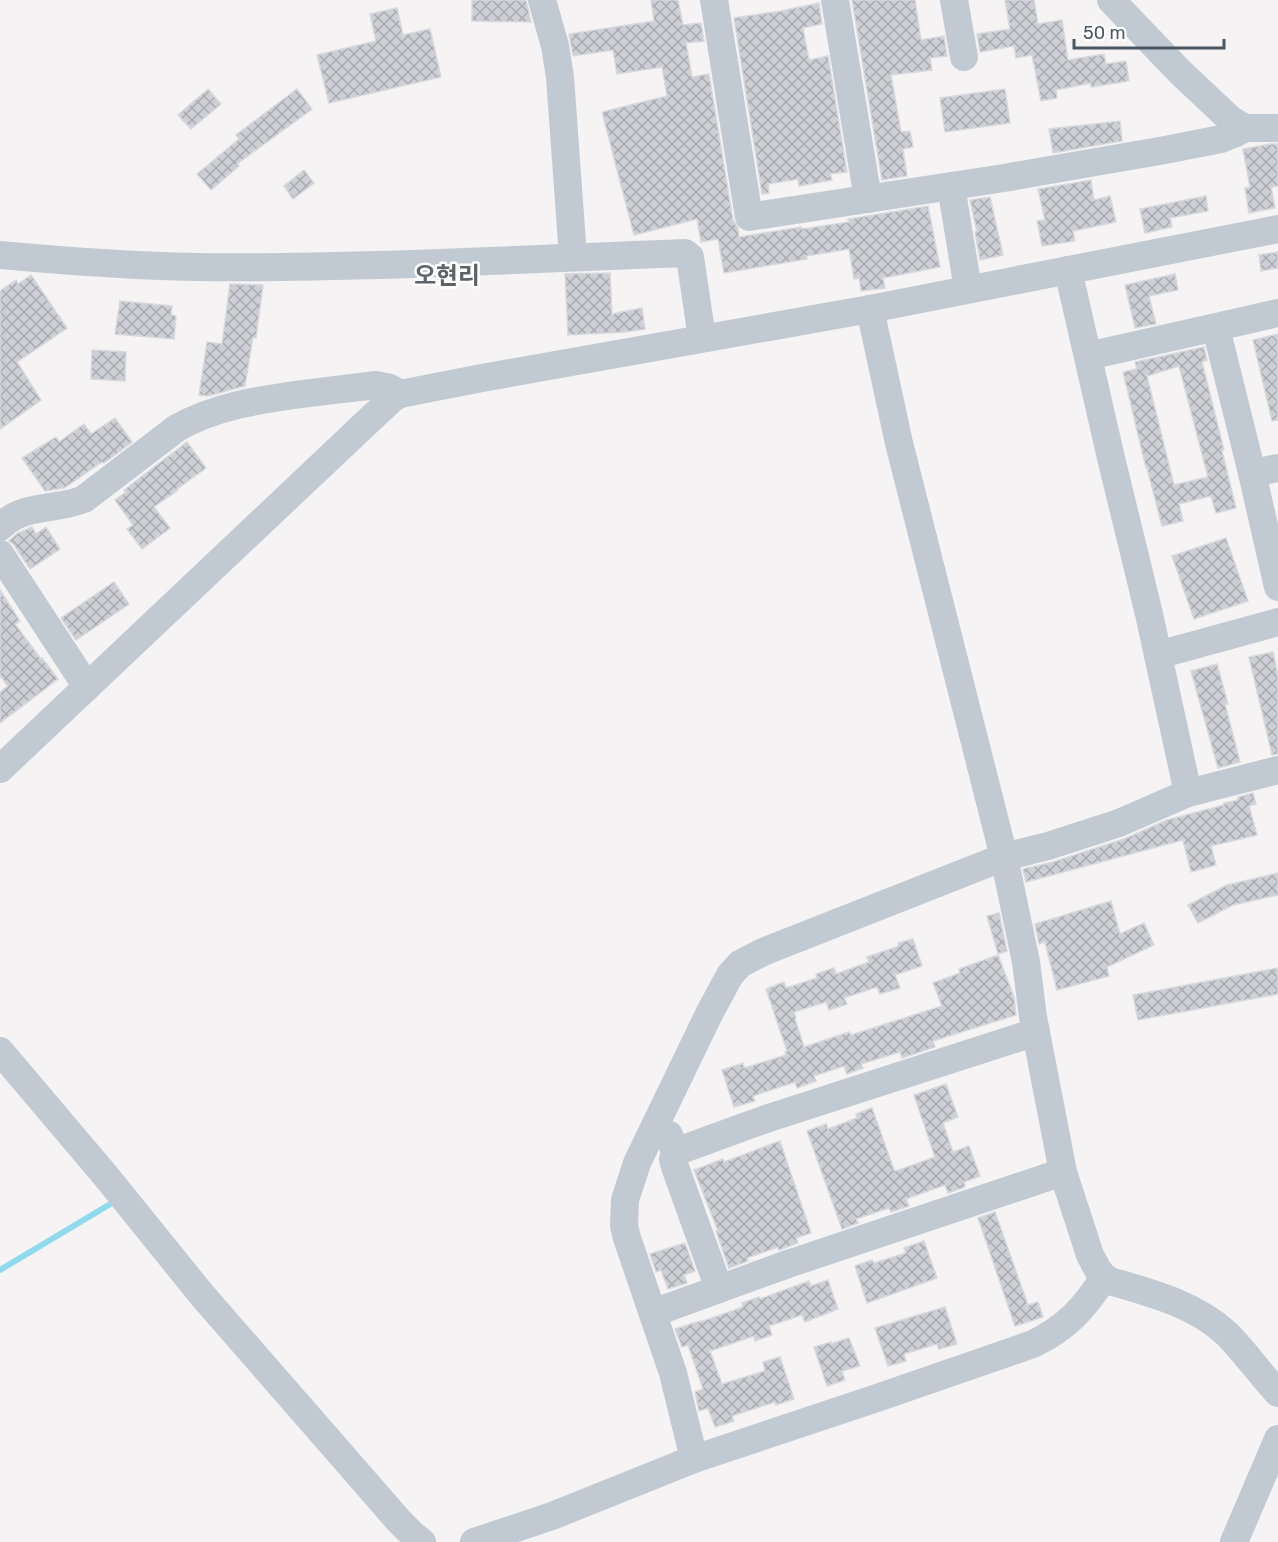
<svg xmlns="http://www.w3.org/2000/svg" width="1278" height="1542" viewBox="0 0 1278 1542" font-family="Rubik,'Noto Sans KR',sans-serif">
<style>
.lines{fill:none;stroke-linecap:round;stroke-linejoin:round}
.stream{stroke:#90daee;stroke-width:6}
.building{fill:url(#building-cross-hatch);stroke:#d7d9de;stroke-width:1.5;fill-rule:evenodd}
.minor{stroke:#c1cad2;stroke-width:28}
.labels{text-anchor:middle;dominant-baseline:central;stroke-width:5;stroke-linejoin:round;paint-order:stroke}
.quarter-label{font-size:24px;font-weight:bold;fill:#5f6368;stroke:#fff}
</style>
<defs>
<pattern id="building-cross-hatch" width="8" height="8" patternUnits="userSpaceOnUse" patternTransform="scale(1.5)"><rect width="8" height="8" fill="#cdcfd5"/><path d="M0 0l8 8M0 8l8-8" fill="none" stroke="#a8abb0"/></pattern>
</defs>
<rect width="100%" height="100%" fill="#f5f3f3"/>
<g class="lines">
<polyline class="stream" points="0,1270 112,1203"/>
</g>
<g class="building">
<polygon points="472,0 526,0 531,22 472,21"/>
<polygon points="651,0 678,0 683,25 701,23 704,41 686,43 692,77 709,74 733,220 738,228 739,237 801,227 802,229 849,222 848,219 855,218 928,206 940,267 883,278 885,288 861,291 859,278 854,279 849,249 806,256 807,259 724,273 718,239 701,242 697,219 634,235 602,112 667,96 662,67 617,74 613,50 573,56 569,34 654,21"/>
<polygon points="852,0 915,0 921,40 944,36 947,56 930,58 932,70 891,75 901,132 910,131 913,147 903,149 907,176 882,180"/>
<polygon points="1005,0 1034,0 1038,24 1062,20 1068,60 1104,54 1106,64 1126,61 1129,81 1091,87 1091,83 1056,90 1057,98 1041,101 1032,55 1016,58 1014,46 980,52 977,34 1010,29"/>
<polygon points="819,3 822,24 803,28 809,60 828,56 847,172 830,174 832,180 799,186 798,179 768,184 769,193 762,194 734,18 781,11"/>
<polygon points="397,8 403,35 430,29 441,77 329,103 317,55 376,41 370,14"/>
<polygon points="208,89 221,104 191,129 178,115"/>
<polygon points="297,89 312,109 237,164 239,166 211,190 197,174 239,139 236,135"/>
<polygon points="1005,89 1010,123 945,132 940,98"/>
<polygon points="1120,121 1122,141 1053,153 1049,129"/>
<polygon points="1270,144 1278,144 1278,186 1271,187 1275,208 1249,213 1245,188 1250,187 1243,149"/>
<polygon points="304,170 314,183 293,199 284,186"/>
<polygon points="1091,180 1094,200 1110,196 1116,222 1073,231 1075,241 1042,246 1037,221 1045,220 1038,189"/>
<polygon points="1206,196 1208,211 1170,218 1172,227 1145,233 1140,209"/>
<polygon points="990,197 1003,255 980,260 975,232 977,232 970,200"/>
<polygon points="1278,252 1278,268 1261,271 1259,255"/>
<polygon points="610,273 612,314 642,308 645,329 625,332 568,335 565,274"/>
<polygon points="1175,274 1178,290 1149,296 1156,324 1135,328 1125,285"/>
<polygon points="31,275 67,328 17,362 41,400 0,429 0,291 16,280 18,284"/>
<polygon points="230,284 263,285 256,338 253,337 245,386 208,396 199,395 207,342 222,344"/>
<polygon points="120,301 172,306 171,315 176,316 174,339 115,334"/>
<polygon points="1278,334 1278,420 1272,421 1253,340"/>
<path d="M1204 347 1207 360 1202 362 1224 450 1222 451 1236 508 1216 513 1211 496 1179 504 1183 521 1162 526 1147 468H1146L1123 372 1137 369 1135 362ZM1179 366 1208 477 1174 485 1147 376Z"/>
<polygon points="92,350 126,352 125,381 91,379"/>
<polygon points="115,418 132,442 104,463 102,462 64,488 45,491 22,458 56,437 59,442 84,424 91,434"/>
<polygon points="187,442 206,468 177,489 178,490 154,507 170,528 142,549 127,529 133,525 115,500 126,492 124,490"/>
<polygon points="32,527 36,534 46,527 60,549 30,569 14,545 9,541 18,533"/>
<polygon points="1226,538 1248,601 1194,619 1172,556"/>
<polygon points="114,582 129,604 76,640 61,618"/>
<polygon points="0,590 20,621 15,624 41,659 42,658 58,679 0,723 0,692 8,686 0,676"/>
<polygon points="1273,652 1278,676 1278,754 1272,755 1249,657"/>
<polygon points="1217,664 1228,704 1225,704 1240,762 1218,768 1191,671"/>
<polygon points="1253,793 1256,804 1249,806 1257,835 1211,846 1216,865 1191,872 1183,840 1026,882 1023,869 1053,862 1124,839 1167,820 1224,805 1224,803 1238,800 1238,797"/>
<polygon points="1278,873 1278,895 1233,905 1198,923 1188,905 1227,885"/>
<polygon points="1111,901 1120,934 1144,923 1154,945 1107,967 1109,976 1057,990 1045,942 1039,944 1035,924"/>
<polygon points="999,913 1007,951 998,954 987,916"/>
<polygon points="913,939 922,966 895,975 900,988 880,994 877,987 844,998 847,1004 829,1010 826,1002 794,1012 796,1018 795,1019 804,1047 849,1032 851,1035 942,1006 933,983 960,973 959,969 998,955 1014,997 1016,1015 933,1041 935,1047 902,1058 900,1052 861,1064 863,1068 847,1074 844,1066 814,1076 816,1081 797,1088 795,1082 753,1096 755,1101 734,1107 722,1070 743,1063 744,1068 786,1055 785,1052 787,1051 766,989 784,982 786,988 817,978 816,974 834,968 836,974 869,962 867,957 899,946 898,943"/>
<polygon points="1278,968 1278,994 1138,1020 1133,995"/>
<polygon points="946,1084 958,1117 943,1123 953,1152 969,1146 980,1176 964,1182 965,1187 948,1193 945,1185 906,1199 909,1206 891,1212 889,1208 856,1219 858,1223 842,1229 807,1131 826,1124 828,1129 857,1118 856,1114 872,1108 894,1170 896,1171 935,1157 914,1095"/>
<polygon points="780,1141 811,1233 796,1238 798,1243 779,1250 778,1247 747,1258 748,1261 729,1268 716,1231 718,1231 694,1170 723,1159 724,1162"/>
<polygon points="995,1212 1028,1305 1038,1302 1043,1317 1015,1326 978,1218"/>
<polygon points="924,1241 937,1278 867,1303 855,1266 872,1260 874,1263 906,1253 904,1248"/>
<polygon points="685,1243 695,1271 684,1275 687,1283 668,1289 661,1270 656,1272 650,1254"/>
<polygon points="828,1280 838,1309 805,1322 802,1315 769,1326 772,1335 755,1341 754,1336 710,1351 722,1384 765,1371 763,1362 780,1357 794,1399 776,1405 775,1402 732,1416 734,1421 715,1427 708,1408 699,1411 695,1392 703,1389 688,1345 682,1347 675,1329 700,1321 700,1322 743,1307 742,1303 759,1297 760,1299 809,1281 811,1286"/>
<polygon points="945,1307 957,1344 939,1349 937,1344 904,1354 906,1361 888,1366 875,1328"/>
<polygon points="849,1338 860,1366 842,1371 845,1380 827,1386 814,1347 831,1342 831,1344"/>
</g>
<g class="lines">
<g class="minor">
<polyline points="542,0 555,46 560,77 573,257"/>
<polyline points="714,0 749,217 1004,178 1165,150 1221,139 1236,133 1245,128"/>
<polyline points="835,0 868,199"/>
<polyline points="954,0 964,57"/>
<polyline points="1111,0 1180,72 1231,120 1245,128 1278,128"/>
<polyline points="951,186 968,289"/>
<path d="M0 255C65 261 130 266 195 267 358 269 521 259 685 253L690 257 702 338"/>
<polyline points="1068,270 1111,458 1149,614 1188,793 1278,770"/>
<path d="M870 309 899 443 1004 857 1026 962 1033 1017 1063 1172 1090 1255 1098 1270 1104 1277 1110 1281C1151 1293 1195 1304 1227 1334 1245 1352 1260 1374 1278 1393"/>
<polyline points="1216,328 1252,473 1278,587"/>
<polyline points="1088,356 1278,313"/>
<polyline points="1252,473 1278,468"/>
<path d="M0 527C23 503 56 511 84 499L177 428C216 406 258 400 302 394 326 391 351 388 376 385L390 388 400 394"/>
<polyline points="0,554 87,687"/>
<polyline points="1158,655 1278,622"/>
<polyline points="0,769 364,425 393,398 400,394 482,378 870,309 1278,229"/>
<polyline points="0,1051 105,1175 202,1295 399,1521 413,1535 422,1542"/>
<polyline points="669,1135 675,1152 673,1159 675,1167 719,1289"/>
<polyline points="675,1152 766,1119 1036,1032"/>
<polyline points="653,1313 788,1264 1063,1172"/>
<polyline points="694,1459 673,1373 627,1238 624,1226 625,1200 637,1163 709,1014 730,975 740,964 763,952 1004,857 1048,846 1119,823 1188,793"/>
<path d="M474 1542 552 1516 694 1459 877 1398 1033 1344C1066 1328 1085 1308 1104 1277"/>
<polyline points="1234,1542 1278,1439"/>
</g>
</g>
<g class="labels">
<g class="quarter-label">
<text x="447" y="276">오현리</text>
</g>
</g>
<path d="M1074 39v9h150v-9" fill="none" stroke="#4a5661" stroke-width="3"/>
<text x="1083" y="39" font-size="18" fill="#4a5661" stroke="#ffffff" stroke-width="4.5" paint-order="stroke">50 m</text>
</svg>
